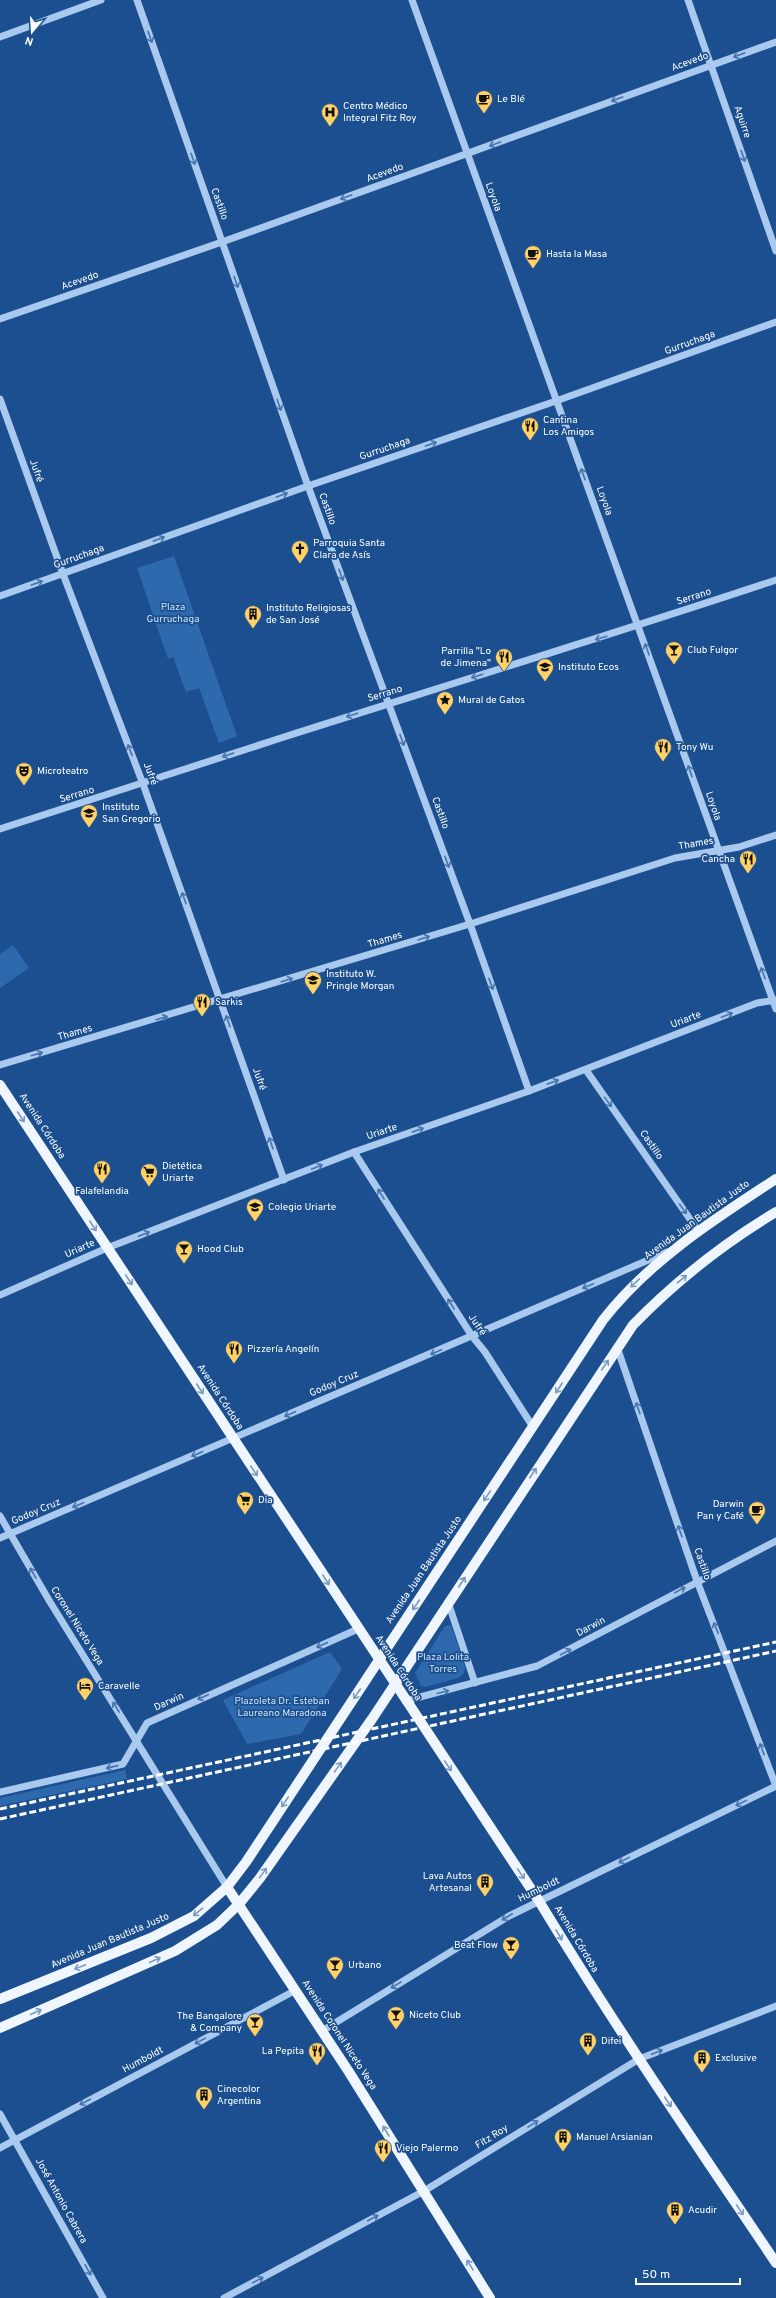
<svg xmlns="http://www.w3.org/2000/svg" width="776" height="2298" viewBox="0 0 776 2298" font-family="Overpass,sans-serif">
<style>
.green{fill:#2e69ad}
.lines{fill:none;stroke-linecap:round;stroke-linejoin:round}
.minor{stroke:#a9c9ee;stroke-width:7}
.major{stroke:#f0f6ff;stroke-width:10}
.rail{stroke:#fff;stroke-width:3;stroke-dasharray:7 3;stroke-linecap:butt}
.oneway{stroke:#4674ac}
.oneway2{stroke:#7b9ac1}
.labels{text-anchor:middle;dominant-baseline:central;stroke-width:3.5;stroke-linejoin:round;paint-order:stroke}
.street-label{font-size:10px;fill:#fff;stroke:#1b4f8f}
.poi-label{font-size:10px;fill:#fff;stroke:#1b4f8f;text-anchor:start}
.park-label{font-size:10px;fill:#cfe3fa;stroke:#1b4f8f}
</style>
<rect width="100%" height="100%" fill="#1b4f8f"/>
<g class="green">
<polygon points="174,556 237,736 219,743 199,688 186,692 173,657 168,659 137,568"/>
<polygon points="13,945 29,968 0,988 0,954"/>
<polygon points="451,1625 465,1668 464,1673 458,1678 425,1687 421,1686 415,1673 445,1626"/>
<polygon points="330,1652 342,1669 301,1734 247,1744 223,1700"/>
<polygon points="125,1770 127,1779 0,1806 0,1798"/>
</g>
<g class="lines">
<g class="minor">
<polyline points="137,0 308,486 470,924 529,1091"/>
<polyline points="412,0 776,1009"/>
<polyline points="688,0 776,251"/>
<polyline points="0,37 101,0"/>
<polyline points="0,319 222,242 776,42"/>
<polyline points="0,399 63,574 143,784 284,1180"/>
<polyline points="0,596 308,486 556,401 776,322"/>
<path d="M0 829C95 799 189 767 284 737 448 685 613 634 776 580"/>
<polyline points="0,1065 470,924 675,858 739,847 776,835"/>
<polyline points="586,1070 699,1232"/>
<polyline points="354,1152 472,1336 485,1352 533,1427"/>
<polyline points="0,1295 107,1248 354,1152 529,1091 757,1003 776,1000"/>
<polyline points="617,1347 697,1581 776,1786"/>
<polyline points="0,1516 50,1602 227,1887"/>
<polyline points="0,1538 667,1252"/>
<polyline points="448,1602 475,1683"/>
<polyline points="405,1701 537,1666 776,1541"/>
<polyline points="0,1792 123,1764 147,1723 358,1629"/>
<polyline points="322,2031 509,1916 776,1786"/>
<polyline points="0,2114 103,2298"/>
<polyline points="0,2148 296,1990"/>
<polyline points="224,2298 424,2191 639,2059 776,2006"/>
</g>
<g class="major">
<path d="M0 1085 539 1901C614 2025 696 2144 776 2263"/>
<polyline points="227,1887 349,2072 490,2298"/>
<path d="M0 1999 151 1938 194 1916 227 1887 246 1862 603 1320C649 1261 713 1220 776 1179"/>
<path d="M0 2028 175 1951 217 1925 239 1904 260 1878 372 1719 633 1325C676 1281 724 1243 776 1212"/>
</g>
<g class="rail">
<polyline points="0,1809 776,1642"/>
<polyline points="0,1819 776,1651"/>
</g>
</g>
<defs><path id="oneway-shaft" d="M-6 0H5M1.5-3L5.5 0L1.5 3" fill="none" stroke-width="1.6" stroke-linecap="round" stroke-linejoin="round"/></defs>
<g class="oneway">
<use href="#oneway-shaft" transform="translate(150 37) rotate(70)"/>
<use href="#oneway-shaft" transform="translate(739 55) rotate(160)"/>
<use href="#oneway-shaft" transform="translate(617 99) rotate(160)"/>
<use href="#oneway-shaft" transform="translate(495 144) rotate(160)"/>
<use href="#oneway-shaft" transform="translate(743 156) rotate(71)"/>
<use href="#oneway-shaft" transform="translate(193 159) rotate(70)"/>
<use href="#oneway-shaft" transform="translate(346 197) rotate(160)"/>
<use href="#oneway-shaft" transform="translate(236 282) rotate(71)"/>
<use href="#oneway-shaft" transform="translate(279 405) rotate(71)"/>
<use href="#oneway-shaft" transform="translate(431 444) rotate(-19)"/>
<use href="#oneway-shaft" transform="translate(583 474) rotate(-110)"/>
<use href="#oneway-shaft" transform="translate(282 495) rotate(-20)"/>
<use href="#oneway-shaft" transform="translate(159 539) rotate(-20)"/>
<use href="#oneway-shaft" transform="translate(341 575) rotate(70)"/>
<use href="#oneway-shaft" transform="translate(37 583) rotate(-19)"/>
<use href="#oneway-shaft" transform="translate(601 638) rotate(163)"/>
<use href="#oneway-shaft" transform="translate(647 649) rotate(-109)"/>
<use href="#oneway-shaft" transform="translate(477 676) rotate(163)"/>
<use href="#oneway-shaft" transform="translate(352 715) rotate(162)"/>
<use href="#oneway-shaft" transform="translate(402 740) rotate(70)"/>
<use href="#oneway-shaft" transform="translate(130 750) rotate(-111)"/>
<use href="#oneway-shaft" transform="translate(228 755) rotate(161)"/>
<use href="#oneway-shaft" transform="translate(690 771) rotate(-109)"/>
<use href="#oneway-shaft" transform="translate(447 862) rotate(70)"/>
<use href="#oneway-shaft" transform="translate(184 898) rotate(-110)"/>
<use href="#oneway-shaft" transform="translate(424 938) rotate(-17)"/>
<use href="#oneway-shaft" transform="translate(763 973) rotate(-110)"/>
<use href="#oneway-shaft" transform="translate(287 980) rotate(-17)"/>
<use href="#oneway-shaft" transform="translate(491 984) rotate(70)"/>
<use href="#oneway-shaft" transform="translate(727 1015) rotate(-21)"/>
<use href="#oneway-shaft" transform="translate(162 1018) rotate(-16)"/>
<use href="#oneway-shaft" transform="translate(228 1021) rotate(-109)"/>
<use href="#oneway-shaft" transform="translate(37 1054) rotate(-16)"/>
<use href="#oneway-shaft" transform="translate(553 1082) rotate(-20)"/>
<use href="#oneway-shaft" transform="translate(608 1102) rotate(55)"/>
<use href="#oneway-shaft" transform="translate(418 1130) rotate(-19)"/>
<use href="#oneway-shaft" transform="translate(271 1143) rotate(-109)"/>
<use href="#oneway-shaft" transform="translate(317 1167) rotate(-22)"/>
<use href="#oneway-shaft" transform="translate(381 1194) rotate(-122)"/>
<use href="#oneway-shaft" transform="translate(683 1209) rotate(55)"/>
<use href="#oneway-shaft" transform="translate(144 1234) rotate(-21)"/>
<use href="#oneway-shaft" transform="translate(588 1286) rotate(157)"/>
<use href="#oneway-shaft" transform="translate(451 1304) rotate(-122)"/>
<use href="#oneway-shaft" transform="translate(436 1352) rotate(157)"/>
<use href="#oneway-shaft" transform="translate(638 1408) rotate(-109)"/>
<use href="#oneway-shaft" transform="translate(290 1414) rotate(157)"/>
<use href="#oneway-shaft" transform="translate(197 1454) rotate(157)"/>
<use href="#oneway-shaft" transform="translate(78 1505) rotate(157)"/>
<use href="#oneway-shaft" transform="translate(680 1531) rotate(-109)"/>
<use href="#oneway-shaft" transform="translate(33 1573) rotate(-120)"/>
<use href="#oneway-shaft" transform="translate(680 1590) rotate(-28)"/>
<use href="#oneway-shaft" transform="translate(716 1628) rotate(-112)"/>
<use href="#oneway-shaft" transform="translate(322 1645) rotate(156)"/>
<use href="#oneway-shaft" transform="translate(566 1652) rotate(-28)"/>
<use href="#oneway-shaft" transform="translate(443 1692) rotate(-14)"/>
<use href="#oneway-shaft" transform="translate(203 1697) rotate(156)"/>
<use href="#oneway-shaft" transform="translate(116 1707) rotate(-122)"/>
<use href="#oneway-shaft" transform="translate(762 1749) rotate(-110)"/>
<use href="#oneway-shaft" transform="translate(112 1767) rotate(167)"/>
<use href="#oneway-shaft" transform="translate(741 1803) rotate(154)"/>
<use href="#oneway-shaft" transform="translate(624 1860) rotate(154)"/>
<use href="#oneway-shaft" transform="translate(507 1917) rotate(150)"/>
<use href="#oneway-shaft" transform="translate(396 1985) rotate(148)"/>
<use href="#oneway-shaft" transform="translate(200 2041) rotate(152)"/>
<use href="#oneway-shaft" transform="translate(657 2052) rotate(-21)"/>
<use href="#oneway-shaft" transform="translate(85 2102) rotate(152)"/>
<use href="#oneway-shaft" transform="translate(533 2124) rotate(-32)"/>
<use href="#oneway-shaft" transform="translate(373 2218) rotate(-28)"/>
<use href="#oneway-shaft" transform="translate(88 2270) rotate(61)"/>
<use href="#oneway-shaft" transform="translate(258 2280) rotate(-28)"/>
</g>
<g class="oneway2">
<use href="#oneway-shaft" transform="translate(21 1117) rotate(57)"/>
<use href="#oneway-shaft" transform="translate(93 1226) rotate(57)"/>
<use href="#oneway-shaft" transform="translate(682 1279) rotate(-39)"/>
<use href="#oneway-shaft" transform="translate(129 1280) rotate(57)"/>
<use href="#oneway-shaft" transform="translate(635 1283) rotate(136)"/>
<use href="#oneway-shaft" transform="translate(605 1365) rotate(-56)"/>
<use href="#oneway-shaft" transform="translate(559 1388) rotate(123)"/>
<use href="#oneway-shaft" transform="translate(200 1389) rotate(57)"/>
<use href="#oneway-shaft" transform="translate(254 1471) rotate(57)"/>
<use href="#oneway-shaft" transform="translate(533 1473) rotate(-57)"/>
<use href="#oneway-shaft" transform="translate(487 1496) rotate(124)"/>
<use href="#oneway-shaft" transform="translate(326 1580) rotate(57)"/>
<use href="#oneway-shaft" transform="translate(462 1582) rotate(-57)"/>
<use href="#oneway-shaft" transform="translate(416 1605) rotate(124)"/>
<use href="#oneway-shaft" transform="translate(357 1694) rotate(124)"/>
<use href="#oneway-shaft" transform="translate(448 1766) rotate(56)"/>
<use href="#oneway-shaft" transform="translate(338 1767) rotate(-55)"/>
<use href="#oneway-shaft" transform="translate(285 1802) rotate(124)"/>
<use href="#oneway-shaft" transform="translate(263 1873) rotate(-55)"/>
<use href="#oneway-shaft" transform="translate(521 1874) rotate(56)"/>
<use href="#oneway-shaft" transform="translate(198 1912) rotate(141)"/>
<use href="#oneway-shaft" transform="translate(559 1935) rotate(59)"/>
<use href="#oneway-shaft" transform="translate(155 1960) rotate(-24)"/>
<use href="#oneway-shaft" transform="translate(80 1967) rotate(158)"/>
<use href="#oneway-shaft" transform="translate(36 2012) rotate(-24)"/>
<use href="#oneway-shaft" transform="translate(668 2102) rotate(56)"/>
<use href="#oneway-shaft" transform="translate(386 2131) rotate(-122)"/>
<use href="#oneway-shaft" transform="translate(740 2210) rotate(56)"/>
<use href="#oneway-shaft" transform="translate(470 2265) rotate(-122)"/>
</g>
<defs>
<g id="cafe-pin" transform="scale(0.9)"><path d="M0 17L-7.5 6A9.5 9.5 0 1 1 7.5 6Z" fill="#ffd166" stroke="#1b4f8f"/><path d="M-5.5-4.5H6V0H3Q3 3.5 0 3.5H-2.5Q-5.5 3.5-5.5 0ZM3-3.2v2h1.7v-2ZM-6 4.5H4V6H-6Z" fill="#111"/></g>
<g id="hospital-pin" transform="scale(0.9)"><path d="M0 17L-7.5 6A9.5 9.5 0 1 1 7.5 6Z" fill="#ffd166" stroke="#1b4f8f"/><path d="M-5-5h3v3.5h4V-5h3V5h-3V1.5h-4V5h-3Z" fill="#111"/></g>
<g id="restaurant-pin" transform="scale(0.9)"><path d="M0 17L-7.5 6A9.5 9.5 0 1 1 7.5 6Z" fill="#ffd166" stroke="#1b4f8f"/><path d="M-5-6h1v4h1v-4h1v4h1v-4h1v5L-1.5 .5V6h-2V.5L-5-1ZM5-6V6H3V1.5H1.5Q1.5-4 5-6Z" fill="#111"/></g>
<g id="church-pin" transform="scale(0.9)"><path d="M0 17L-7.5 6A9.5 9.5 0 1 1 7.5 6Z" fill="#ffd166" stroke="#1b4f8f"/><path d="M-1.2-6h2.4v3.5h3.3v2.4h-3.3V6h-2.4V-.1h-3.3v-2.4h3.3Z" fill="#111"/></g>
<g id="building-pin" transform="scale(0.9)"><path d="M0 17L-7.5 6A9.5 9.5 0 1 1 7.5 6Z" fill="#ffd166" stroke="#1b4f8f"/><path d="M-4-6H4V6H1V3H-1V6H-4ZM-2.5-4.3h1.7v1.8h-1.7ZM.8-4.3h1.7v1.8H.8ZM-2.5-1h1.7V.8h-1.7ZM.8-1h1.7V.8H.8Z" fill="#111"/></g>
<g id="bar-pin" transform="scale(0.9)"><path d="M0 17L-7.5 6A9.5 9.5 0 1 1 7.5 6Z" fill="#ffd166" stroke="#1b4f8f"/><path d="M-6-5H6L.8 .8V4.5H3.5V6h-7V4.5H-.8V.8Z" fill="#111"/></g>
<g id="school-pin" transform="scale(0.9)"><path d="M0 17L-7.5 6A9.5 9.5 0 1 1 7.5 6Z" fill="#ffd166" stroke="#1b4f8f"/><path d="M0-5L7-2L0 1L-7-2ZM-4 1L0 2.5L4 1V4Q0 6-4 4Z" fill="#111"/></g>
<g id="sight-pin" transform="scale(0.9)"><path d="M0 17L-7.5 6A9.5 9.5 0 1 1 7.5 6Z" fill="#ffd166" stroke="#1b4f8f"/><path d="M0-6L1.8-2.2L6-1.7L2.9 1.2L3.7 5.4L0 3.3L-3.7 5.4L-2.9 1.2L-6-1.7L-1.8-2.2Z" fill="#111"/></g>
<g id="theatre-pin" transform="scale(0.9)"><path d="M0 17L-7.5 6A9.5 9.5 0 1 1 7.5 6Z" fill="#ffd166" stroke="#1b4f8f"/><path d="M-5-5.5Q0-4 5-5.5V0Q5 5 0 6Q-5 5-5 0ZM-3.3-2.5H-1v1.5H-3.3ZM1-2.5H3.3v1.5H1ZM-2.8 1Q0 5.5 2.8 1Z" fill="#111"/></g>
<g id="supermarket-pin" transform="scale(0.9)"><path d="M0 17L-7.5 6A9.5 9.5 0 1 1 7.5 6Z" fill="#ffd166" stroke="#1b4f8f"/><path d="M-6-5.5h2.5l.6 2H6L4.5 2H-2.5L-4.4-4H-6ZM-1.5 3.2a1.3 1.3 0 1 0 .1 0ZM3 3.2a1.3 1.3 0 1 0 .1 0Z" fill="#111"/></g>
<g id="hotel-pin" transform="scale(0.9)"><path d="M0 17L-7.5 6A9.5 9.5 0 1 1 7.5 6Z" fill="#ffd166" stroke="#1b4f8f"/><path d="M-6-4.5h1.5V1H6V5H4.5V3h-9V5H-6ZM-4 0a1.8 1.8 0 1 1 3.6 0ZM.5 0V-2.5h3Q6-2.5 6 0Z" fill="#111"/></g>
</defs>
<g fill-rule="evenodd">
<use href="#cafe-pin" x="484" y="99"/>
<use href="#hospital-pin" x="330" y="112"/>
<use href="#cafe-pin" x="533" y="254"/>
<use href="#restaurant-pin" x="530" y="426"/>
<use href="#church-pin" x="300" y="549"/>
<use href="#building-pin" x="253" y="614"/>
<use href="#bar-pin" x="674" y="650"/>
<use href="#restaurant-pin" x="504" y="657"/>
<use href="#school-pin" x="545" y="667"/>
<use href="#sight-pin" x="445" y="700"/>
<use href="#restaurant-pin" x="663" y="747"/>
<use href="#theatre-pin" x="24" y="771"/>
<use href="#school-pin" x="89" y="813"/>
<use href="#restaurant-pin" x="748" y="859"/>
<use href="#school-pin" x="313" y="980"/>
<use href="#restaurant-pin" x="202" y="1002"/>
<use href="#restaurant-pin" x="102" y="1169"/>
<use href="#supermarket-pin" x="149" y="1172"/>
<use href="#school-pin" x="255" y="1207"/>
<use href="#bar-pin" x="184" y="1249"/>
<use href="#restaurant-pin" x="234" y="1349"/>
<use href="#supermarket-pin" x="245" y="1500"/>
<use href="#cafe-pin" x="757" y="1510"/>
<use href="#hotel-pin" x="85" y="1686"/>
<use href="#building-pin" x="485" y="1882"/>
<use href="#bar-pin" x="511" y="1945"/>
<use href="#bar-pin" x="335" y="1965"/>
<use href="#bar-pin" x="396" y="2015"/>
<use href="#bar-pin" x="255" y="2022"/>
<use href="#building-pin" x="588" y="2041"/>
<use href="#restaurant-pin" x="317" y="2051"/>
<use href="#building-pin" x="702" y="2058"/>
<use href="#building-pin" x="204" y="2095"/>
<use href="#building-pin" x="563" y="2137"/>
<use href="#restaurant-pin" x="383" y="2148"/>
<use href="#building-pin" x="675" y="2210"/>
</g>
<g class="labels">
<g class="street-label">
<text transform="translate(690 62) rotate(-20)">Acevedo</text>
<text transform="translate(742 122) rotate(71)">Aguirre</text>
<text transform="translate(385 173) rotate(-20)">Acevedo</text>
<text transform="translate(493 197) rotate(70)">Loyola</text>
<text transform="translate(219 204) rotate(70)">Castillo</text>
<text transform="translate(80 281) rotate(-19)">Acevedo</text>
<text transform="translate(690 343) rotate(-20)">Gurruchaga</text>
<text transform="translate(385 449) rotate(-19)">Gurruchaga</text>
<text transform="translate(36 471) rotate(70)">Jufré</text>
<text transform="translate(604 501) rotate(70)">Loyola</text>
<text transform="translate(327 509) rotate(70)">Castillo</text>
<text transform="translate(79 557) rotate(-20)">Gurruchaga</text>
<text transform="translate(694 597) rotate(-18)">Serrano</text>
<text transform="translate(385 694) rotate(-17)">Serrano</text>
<text transform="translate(150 774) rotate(69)">Jufré</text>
<text transform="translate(77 795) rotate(-17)">Serrano</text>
<text transform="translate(713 806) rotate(71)">Loyola</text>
<text transform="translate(440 813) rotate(70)">Castillo</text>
<text transform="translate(696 844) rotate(-10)">Thames</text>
<text transform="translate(385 940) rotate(-17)">Thames</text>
<text transform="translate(686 1020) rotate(-21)">Uriarte</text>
<text transform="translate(75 1033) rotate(-16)">Thames</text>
<text transform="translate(259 1079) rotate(71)">Jufré</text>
<text transform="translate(42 1126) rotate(57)">Avenida Córdoba</text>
<text transform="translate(382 1132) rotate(-19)">Uriarte</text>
<text transform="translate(651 1145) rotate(55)">Castillo</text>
<text transform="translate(697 1220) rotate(-36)">Avenida Juan Bautista Justo</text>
<text transform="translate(80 1249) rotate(-24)">Uriarte</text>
<text transform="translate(477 1325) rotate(55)">Jufré</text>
<text transform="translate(334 1384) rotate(-23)">Godoy Cruz</text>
<text transform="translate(220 1397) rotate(57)">Avenida Córdoba</text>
<text transform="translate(36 1512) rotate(-23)">Godoy Cruz</text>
<text transform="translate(702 1564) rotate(71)">Castillo</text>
<text transform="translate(424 1570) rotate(-56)">Avenida Juan Bautista Justo</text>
<text transform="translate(77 1626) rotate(58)">Coronel Niceto Vega</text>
<text transform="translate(591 1627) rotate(-28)">Darwin</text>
<text transform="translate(398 1668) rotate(57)">Avenida Córdoba</text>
<text transform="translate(169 1702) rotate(-24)">Darwin</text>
<text transform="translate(539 1890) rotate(-26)">Humboldt</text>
<text transform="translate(576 1939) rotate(59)">Avenida Córdoba</text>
<text transform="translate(110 1941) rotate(-23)">Avenida Juan Bautista Justo</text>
<text transform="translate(339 2035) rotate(57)">Avenida Coronel Niceto Vega</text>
<text transform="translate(143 2060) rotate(-28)">Humboldt</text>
<text transform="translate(492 2137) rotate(-32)">Fitz Roy</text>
<text transform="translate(61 2201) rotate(61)">José Antonio Cabrera</text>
</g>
<g class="poi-label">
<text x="497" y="99">Le Blé</text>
<text x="343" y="106">Centro Médico<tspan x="343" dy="12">Integral Fitz Roy</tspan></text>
<text x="546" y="254">Hasta la Masa</text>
<text x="543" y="420">Cantina<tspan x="543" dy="12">Los Amigos</tspan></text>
<text x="313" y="543">Parroquia Santa<tspan x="313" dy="12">Clara de Asís</tspan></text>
<text x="266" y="608">Instituto Religiosas<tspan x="266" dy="12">de San José</tspan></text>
<text x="687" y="650">Club Fulgor</text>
<text x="491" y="651" text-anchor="end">Parrilla "Lo<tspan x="491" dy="12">de Jimena"</tspan></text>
<text x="558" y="667">Instituto Ecos</text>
<text x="458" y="700">Mural de Gatos</text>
<text x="676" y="747">Tony Wu</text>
<text x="37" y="771">Microteatro</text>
<text x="102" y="807">Instituto<tspan x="102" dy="12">San Gregorio</tspan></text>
<text x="735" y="859" text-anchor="end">Cancha</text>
<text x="326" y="974">Instituto W.<tspan x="326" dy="12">Pringle Morgan</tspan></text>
<text x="215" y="1002">Sarkis</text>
<text x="162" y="1166">Dietética<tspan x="162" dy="12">Uriarte</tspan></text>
<text x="102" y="1191" text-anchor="middle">Falafelandia</text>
<text x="268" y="1207">Colegio Uriarte</text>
<text x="197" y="1249">Hood Club</text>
<text x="247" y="1349">Pizzería Angelín</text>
<text x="258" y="1500">Dia</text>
<text x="744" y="1504" text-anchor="end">Darwin<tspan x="744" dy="12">Pan y Café</tspan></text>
<text x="98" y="1686">Caravelle</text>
<text x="472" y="1876" text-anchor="end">Lava Autos<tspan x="472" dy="12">Artesanal</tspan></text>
<text x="498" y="1945" text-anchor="end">Beat Flow</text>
<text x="348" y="1965">Urbano</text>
<text x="409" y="2015">Niceto Club</text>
<text x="242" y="2016" text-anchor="end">The Bangalore<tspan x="242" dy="12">&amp; Company</tspan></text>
<text x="601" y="2041">Difei</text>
<text x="304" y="2051" text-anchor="end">La Pepita</text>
<text x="715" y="2058">Exclusive</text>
<text x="217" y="2089">Cinecolor<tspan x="217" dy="12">Argentina</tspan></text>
<text x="576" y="2137">Manuel Arsianian</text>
<text x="396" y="2148">Viejo Palermo</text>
<text x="688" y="2210">Acudir</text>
</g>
<g class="park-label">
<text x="173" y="607">Plaza<tspan x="173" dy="12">Gurruchaga</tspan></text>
<text x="443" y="1657">Plaza Lolita<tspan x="443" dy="12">Torres</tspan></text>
<text x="282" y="1701">Plazoleta Dr. Esteban<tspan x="282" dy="12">Laureano Maradona</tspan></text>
</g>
</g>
<g transform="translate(32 32) rotate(198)" stroke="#1b4f8f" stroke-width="3" paint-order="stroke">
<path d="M0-3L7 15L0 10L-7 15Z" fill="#ffffff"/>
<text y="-6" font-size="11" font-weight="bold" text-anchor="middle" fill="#ffffff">N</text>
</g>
<path d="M636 2278v6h104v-6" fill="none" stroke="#ffffff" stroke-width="2"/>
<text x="642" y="2278" font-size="12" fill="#ffffff" stroke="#1b4f8f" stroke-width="3" paint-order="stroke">50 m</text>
</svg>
